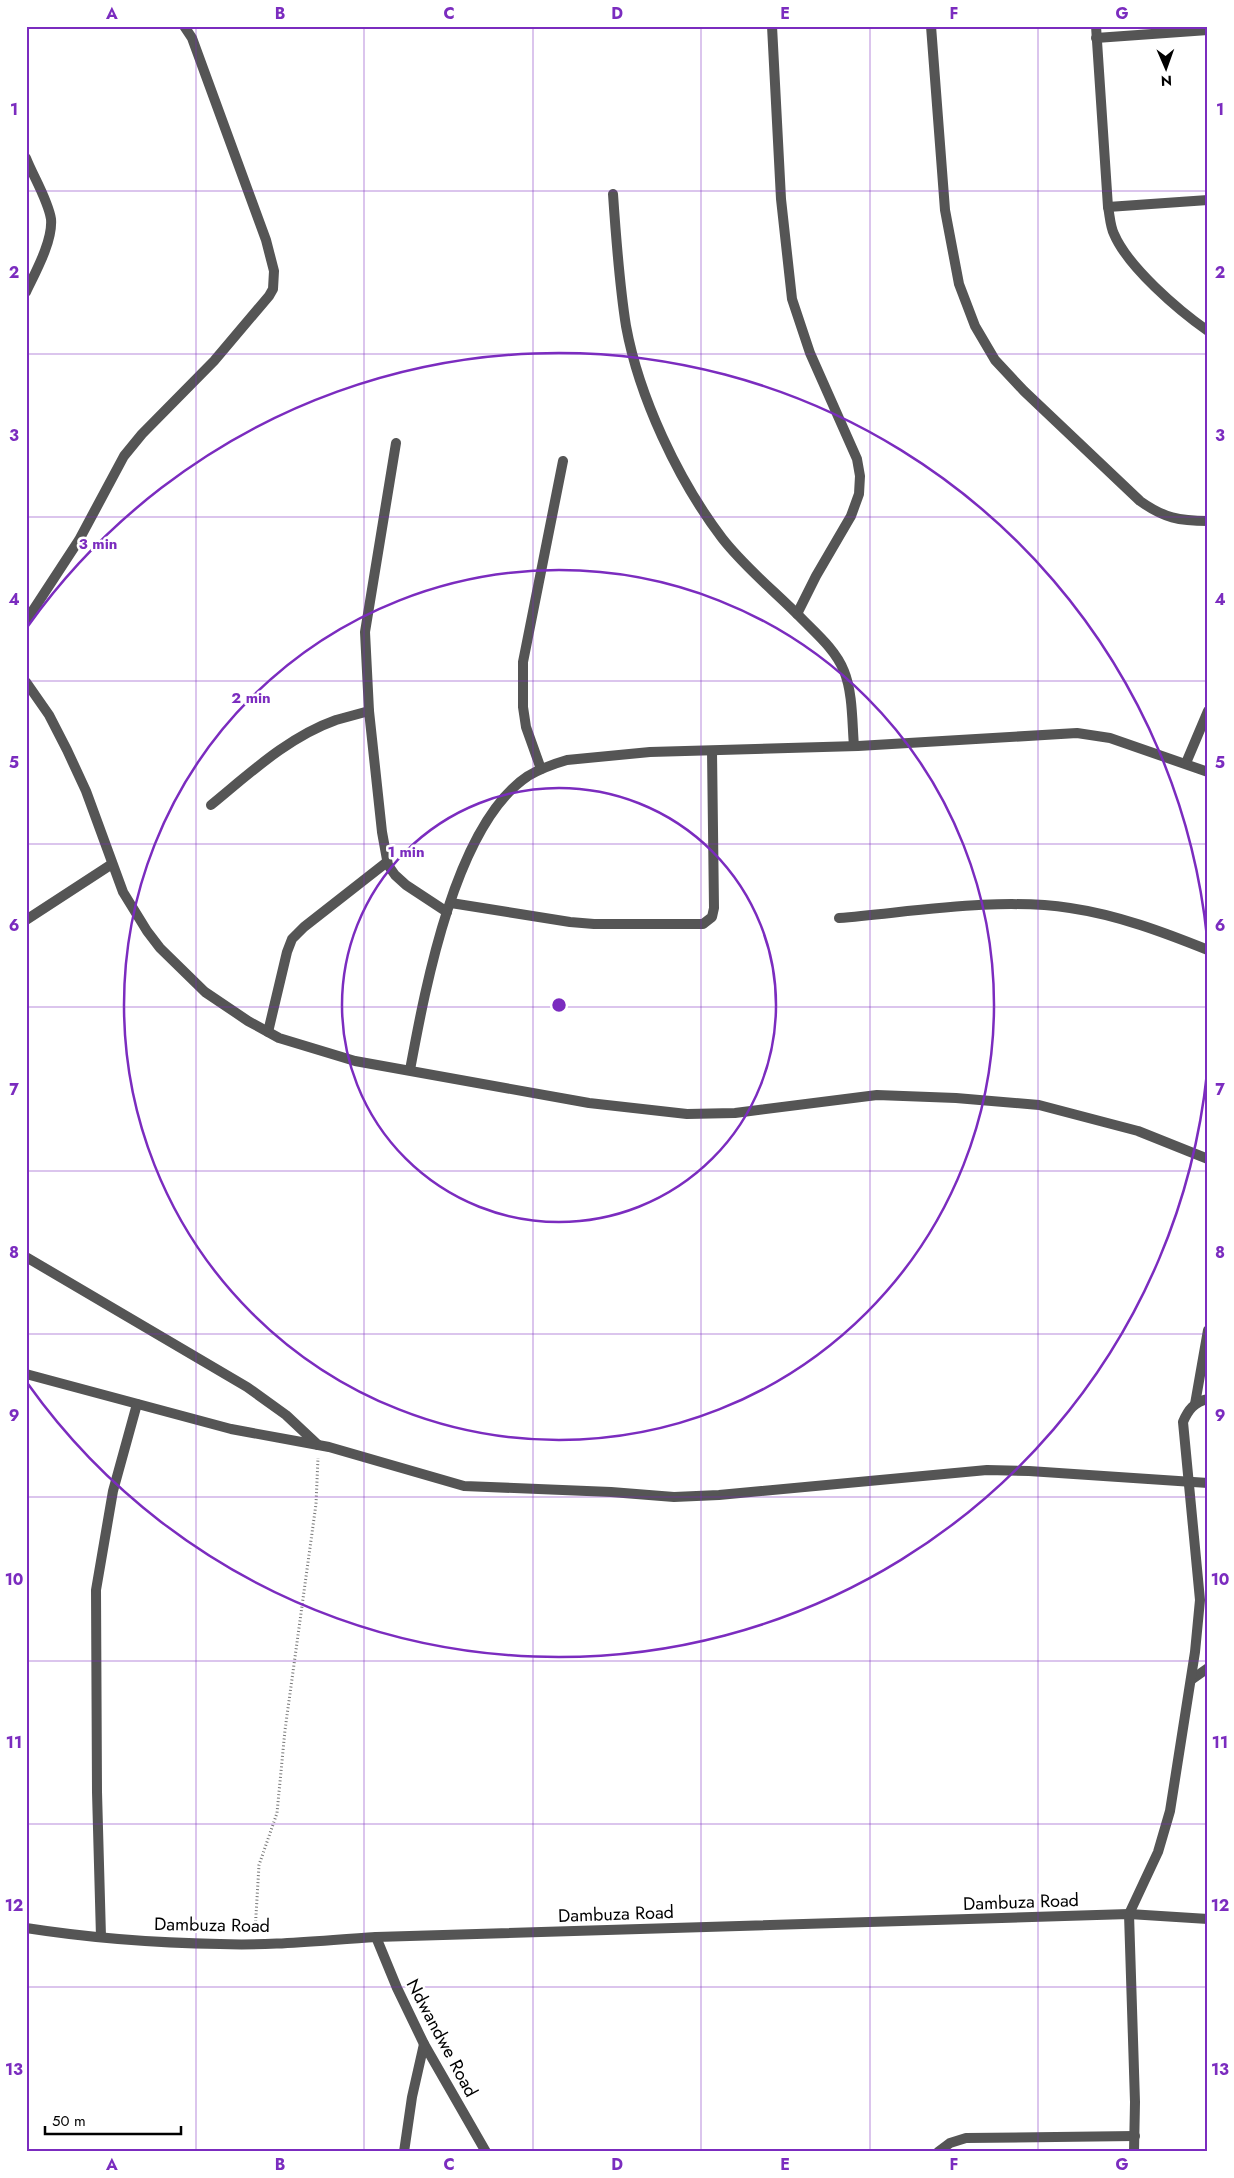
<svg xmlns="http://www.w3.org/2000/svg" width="1234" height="2178" viewBox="0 0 1234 2178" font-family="Jost,sans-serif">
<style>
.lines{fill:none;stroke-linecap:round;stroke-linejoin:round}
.path{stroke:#777;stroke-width:3;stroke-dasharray:1 2.5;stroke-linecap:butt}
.minor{stroke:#555;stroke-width:10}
.tertiary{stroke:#555;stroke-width:10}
.grid{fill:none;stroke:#7b2cbf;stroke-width:1;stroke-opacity:0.55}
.ring{fill:none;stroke:#7b2cbf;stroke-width:2.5}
.labels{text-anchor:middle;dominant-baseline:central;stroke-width:5;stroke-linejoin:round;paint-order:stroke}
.street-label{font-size:18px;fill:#000;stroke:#fff}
.centre{fill:#7b2cbf;stroke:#fff;stroke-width:2.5}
.ring-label{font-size:15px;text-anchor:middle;font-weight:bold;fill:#7b2cbf;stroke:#fff;stroke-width:5;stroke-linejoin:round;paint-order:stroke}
.neatline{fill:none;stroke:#7b2cbf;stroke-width:2}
.grid-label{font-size:16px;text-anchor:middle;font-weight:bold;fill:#7b2cbf}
</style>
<rect width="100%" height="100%" fill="#fff"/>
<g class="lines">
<polyline class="path" points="255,1932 259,1865 277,1813 285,1730 316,1504 318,1458"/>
<g class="minor">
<polyline points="772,26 781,199 792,299 810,353 857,459 860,476 859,494 851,516 816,576 797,614"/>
<path d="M931 26 945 210 959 284 975 326 995 360 1024 391 1140 501C1164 518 1179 521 1208 521"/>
<path d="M1096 26 1108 207C1110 216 1110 226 1114 234 1128 267 1178 310 1208 331"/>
<polyline points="1096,38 1208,30"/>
<path d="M26 158C33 176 48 200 51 219 53 241 35 273 26 292"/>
<path d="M613 194C616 238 619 282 626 326 639 397 678 480 722 538 746 569 777 593 804 621 819 636 836 651 844 671 853 693 852 723 854 746"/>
<polyline points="1108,207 1208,200"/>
<polyline points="396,443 365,632 369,711 382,832 388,865 395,875 406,885 447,912"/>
<polyline points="26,621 79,540 124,456 142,434 214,361 269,296 273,289 274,271 266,240 192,38 184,26"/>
<polyline points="1186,763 1208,711"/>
<polyline points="541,769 526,727 523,707 523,662 563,461"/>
<path d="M211 805C249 774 288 737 336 720 347 717 358 714 369 711"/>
<polyline points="451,903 570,922 594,924 703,924 712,917 714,908 712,751"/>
<path d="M839 918C912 912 997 897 1070 908 1118 915 1163 932 1208 950"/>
<polyline points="26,920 112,864"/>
<polyline points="268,1032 287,952 292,939 304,927 387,862"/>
<path d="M410 1070C425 989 455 824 528 776 540 769 553 764 567 760L650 752 858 746 1077 733 1110 738 1208 772"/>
<polyline points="26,1257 247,1387 286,1415 318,1445"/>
<polyline points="26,1374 231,1429 329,1447 464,1486 611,1492 674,1497 719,1495 987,1470 1029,1471 1208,1483"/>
<polyline points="1195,1404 1208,1330"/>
<polyline points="1191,1680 1208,1668"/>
<polyline points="101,1937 97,1792 96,1590 113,1491 137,1404"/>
<polyline points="376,1937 397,1988 424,2044 486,2152"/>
<polyline points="404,2152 412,2097 424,2044"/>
<polyline points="938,2152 950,2143 966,2138 1135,2136"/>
<path d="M1134 2152 1135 2102 1129 1914 1158 1852 1170 1811 1195 1652 1200 1600 1183 1422C1188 1410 1194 1402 1208 1399"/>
</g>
<g class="tertiary">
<polyline points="26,682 49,715 67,750 86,791 123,892 147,931 160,948 205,992 248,1021 279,1038 355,1061 589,1103 687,1114 735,1113 877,1095 956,1098 1039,1105 1138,1131 1208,1159"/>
<path d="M26 1928C90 1938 155 1943 220 1944 272 1946 324 1940 376 1937L1129 1914 1208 1919"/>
</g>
</g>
<path class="grid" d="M196 26V2152M364 26V2152M533 26V2152M701 26V2152M870 26V2152M1038 26V2152M26 191H1208M26 354H1208M26 517H1208M26 681H1208M26 844H1208M26 1007H1208M26 1171H1208M26 1334H1208M26 1497H1208M26 1661H1208M26 1824H1208M26 1987H1208"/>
<g class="ring">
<circle cx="559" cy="1005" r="217"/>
<circle cx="559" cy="1005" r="435"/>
<path d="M1207 1073A652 652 0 0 1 28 1384M28 626A652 652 0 0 1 1207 937"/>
</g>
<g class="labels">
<g class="street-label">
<text transform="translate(1021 1902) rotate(-2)">Dambuza Road</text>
<text transform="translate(616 1914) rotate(-2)">Dambuza Road</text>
<text transform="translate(212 1925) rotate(1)">Dambuza Road</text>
<text transform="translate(442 2038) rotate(62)">Ndwandwe Road</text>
</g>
</g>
<circle cx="559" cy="1005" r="8" class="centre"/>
<g class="ring-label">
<text x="98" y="549">3 min</text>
<text x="251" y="703">2 min</text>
<text x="406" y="857">1 min</text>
</g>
<rect width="1234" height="2178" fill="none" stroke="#ffffff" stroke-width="55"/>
<g transform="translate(1166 68) rotate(178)" stroke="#ffffff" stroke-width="4" paint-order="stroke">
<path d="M0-4L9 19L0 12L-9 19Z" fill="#000000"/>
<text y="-8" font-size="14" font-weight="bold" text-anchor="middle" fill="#000000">N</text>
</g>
<path d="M45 2126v8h136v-8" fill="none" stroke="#000000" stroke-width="2.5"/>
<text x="52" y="2126" font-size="15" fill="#000000" stroke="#ffffff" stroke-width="4" paint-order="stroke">50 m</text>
<rect x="28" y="28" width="1178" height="2122" class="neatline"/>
<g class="grid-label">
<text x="112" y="19">A</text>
<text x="280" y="19">B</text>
<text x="449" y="19">C</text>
<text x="617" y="19">D</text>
<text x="785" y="19">E</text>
<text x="954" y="19">F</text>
<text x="1122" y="19">G</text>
<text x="14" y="115">1</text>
<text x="1220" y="115">1</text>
<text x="14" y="278">2</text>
<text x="1220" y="278">2</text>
<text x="14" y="441">3</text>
<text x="1220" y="441">3</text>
<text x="14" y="605">4</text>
<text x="1220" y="605">4</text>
<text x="14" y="768">5</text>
<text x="1220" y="768">5</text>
<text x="14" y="931">6</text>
<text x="1220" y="931">6</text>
<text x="14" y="1095">7</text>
<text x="1220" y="1095">7</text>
<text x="14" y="1258">8</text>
<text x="1220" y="1258">8</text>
<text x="14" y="1421">9</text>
<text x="1220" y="1421">9</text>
<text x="14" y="1585">10</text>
<text x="1220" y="1585">10</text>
<text x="14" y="1748">11</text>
<text x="1220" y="1748">11</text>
<text x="14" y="1911">12</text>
<text x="1220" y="1911">12</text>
<text x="14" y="2075">13</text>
<text x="1220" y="2075">13</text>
<text x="112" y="2170">A</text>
<text x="280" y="2170">B</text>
<text x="449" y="2170">C</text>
<text x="617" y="2170">D</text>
<text x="785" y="2170">E</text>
<text x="954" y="2170">F</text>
<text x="1122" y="2170">G</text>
</g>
</svg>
